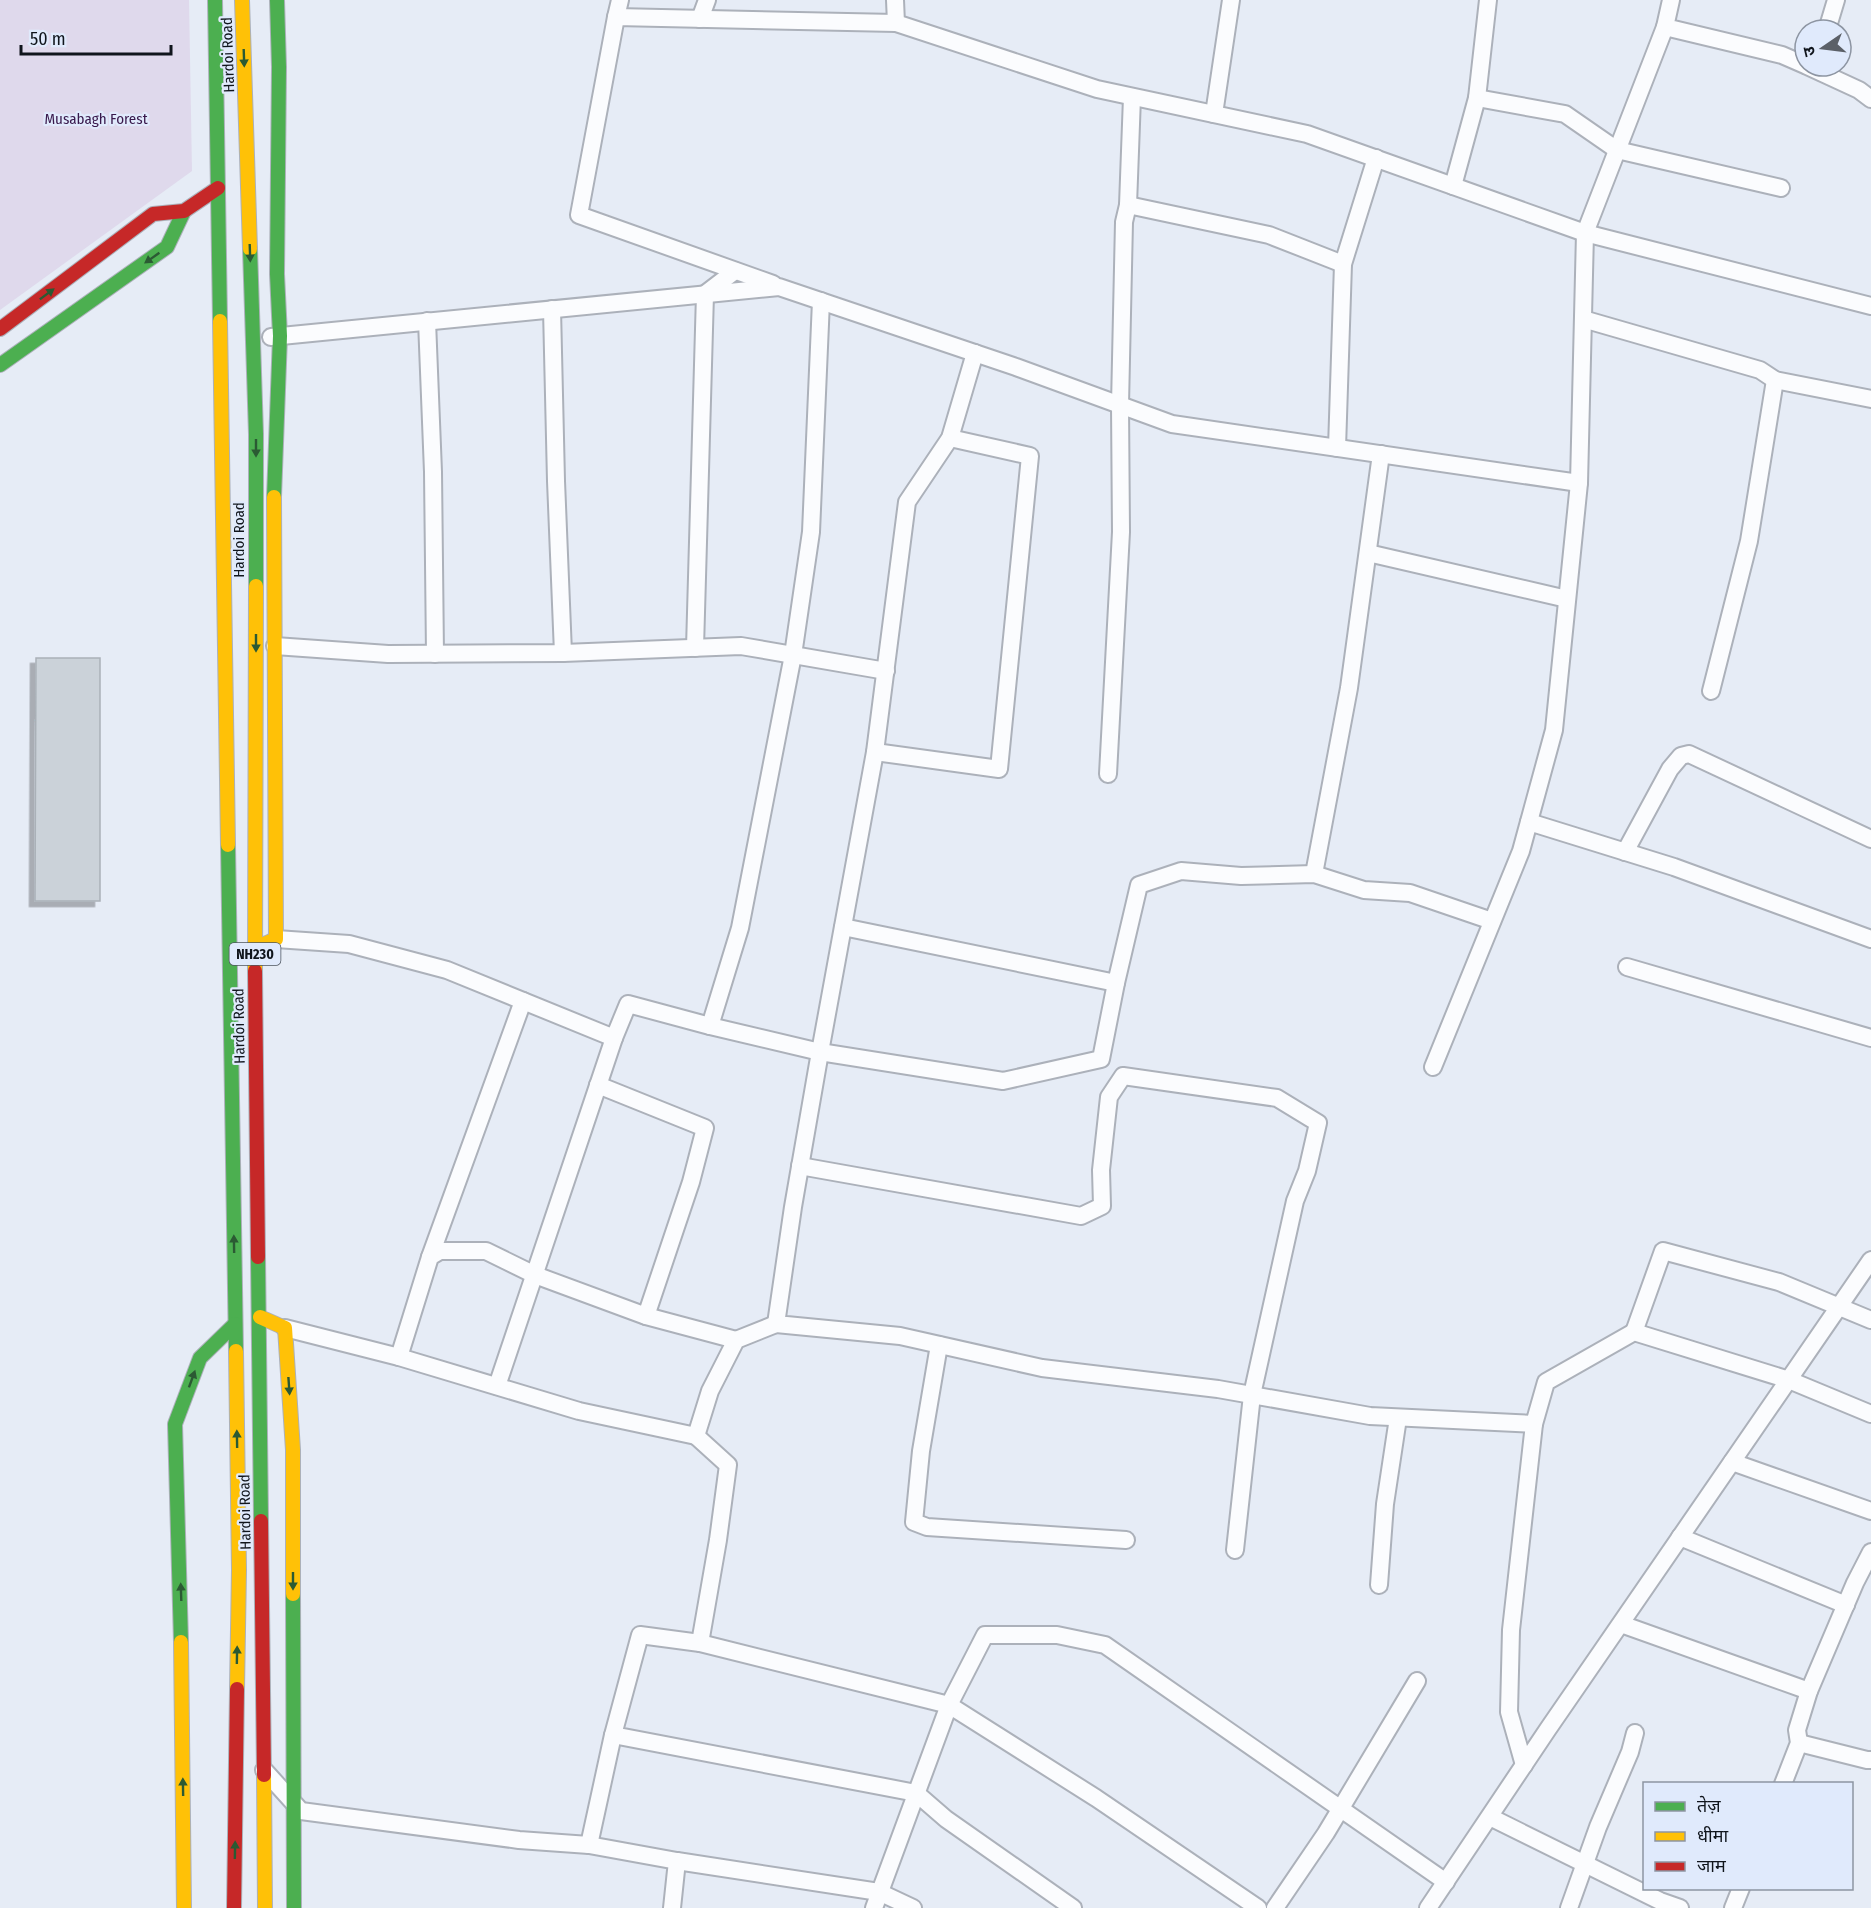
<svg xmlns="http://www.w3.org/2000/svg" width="1871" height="1908" viewBox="0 0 1871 1908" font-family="'Fira Sans Condensed','Noto Sans Devanagari',sans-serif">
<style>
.green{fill:#dfd9ec}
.building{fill:#cbd2d9;stroke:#aab1b8;stroke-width:1.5;filter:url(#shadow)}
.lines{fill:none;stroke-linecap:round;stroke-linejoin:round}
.street-casing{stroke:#acb1ba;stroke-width:20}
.fast-casing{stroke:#acb1ba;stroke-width:16}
.slow-casing{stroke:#acb1ba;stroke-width:16}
.jam-casing{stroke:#acb1ba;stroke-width:16}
.street{stroke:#fbfcfe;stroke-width:16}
.fast{stroke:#4caf50;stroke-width:14}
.slow{stroke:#ffc107;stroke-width:14}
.jam{stroke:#c62828;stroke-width:14}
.oneway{fill:#2b5a33}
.labels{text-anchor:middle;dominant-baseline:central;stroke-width:4.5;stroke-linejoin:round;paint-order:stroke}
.shield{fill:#e0eafc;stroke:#4e555f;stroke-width:1.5}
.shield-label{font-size:14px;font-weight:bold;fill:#10151c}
.street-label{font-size:15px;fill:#10151c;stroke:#e0eafc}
.park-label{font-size:15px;fill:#39194c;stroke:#e0eafc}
</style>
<defs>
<filter id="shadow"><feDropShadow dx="-5.5" dy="5.5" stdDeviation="0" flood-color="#0004"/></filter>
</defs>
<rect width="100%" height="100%" fill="#e6ecf6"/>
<polygon class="green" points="0,0 189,0 192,171 0,310"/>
<polygon class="building" points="36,658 100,658 100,901 35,901"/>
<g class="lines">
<g class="street-casing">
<g id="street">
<polyline points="895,0 896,23 1097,89 1307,134 1585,233 1871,306"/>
<polyline points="1671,0 1665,27 1782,55 1805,65"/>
<polyline points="616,17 620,0"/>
<polyline points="700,19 707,0"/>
<polyline points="1827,30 1836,0"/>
<polyline points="1807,66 1859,90 1871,99"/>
<polyline points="1477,98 1565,114 1617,150 1781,188"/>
<polyline points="1214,114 1231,0"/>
<polyline points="1453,186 1477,98 1488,0"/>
<polyline points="1128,205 1269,235 1343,264"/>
<polyline points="773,284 579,215 616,17 896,23"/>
<polyline points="552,309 556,481 563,653"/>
<polyline points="1583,319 1760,370 1775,380 1871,399"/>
<polyline points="427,321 433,472 435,654"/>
<polyline points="271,337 779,287 1016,367 1172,424 1579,483 1585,233 1665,27"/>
<polyline points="975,353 950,438 907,502 875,752 820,1052 793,1207 776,1324 900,1336 1042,1368 1218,1389 1370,1416 1534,1424 1546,1382 1634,1332 1789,1380 1871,1414"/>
<polyline points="1337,448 1343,264 1376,158"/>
<polyline points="1368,553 1567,599"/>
<polyline points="275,646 388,654 563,653 741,646 886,671"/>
<polyline points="695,648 705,294 735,271"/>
<polyline points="1711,691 1749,541 1775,380"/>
<polyline points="875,752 999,769 1030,456 950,438"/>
<polyline points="1108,774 1121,532 1120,405 1124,222 1128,205 1132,97"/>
<polyline points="1529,822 1674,867 1871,939"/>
<polyline points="1625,852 1670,769 1681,756 1689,754 1871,839"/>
<polyline points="1314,874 1349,688 1381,454"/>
<polyline points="843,927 1116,983"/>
<polyline points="276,939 349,944 447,970 614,1038 628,1004 710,1026 820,1052 1003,1081 1101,1059 1116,983 1139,885 1181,871 1241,876 1314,874 1364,890 1410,893 1492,921"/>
<polyline points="1627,967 1871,1038"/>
<polyline points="710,1026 740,928 793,655 811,532 821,301"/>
<polyline points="1433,1067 1521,851 1554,730 1579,483"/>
<polyline points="598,1085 705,1128 691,1182 646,1316"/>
<polyline points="800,1166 1081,1216 1102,1206 1101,1170 1109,1097 1123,1076 1277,1098 1318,1123 1307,1171 1295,1201 1252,1395 1235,1550"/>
<polyline points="430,1257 523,1001"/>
<polyline points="285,1328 399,1357 579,1411 696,1436 710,1391 736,1340 776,1324"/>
<polyline points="1634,1332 1663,1251 1779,1282 1871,1320"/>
<polyline points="939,1345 921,1451 914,1522 927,1527 1126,1540"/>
<polyline points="399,1357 430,1257 440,1251 486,1251 535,1275 646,1316 736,1340"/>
<polyline points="497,1386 614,1038"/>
<polyline points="696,1436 728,1465 718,1540 700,1643 640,1635 613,1735 916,1793 946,1819 1073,1908"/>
<polyline points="1732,1462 1871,1511"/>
<polyline points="1680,1537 1846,1605"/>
<polyline points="1379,1585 1385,1504 1398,1418"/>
<polyline points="1621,1624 1809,1691"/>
<polyline points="700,1643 949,1705 985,1635 1057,1635 1105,1645 1446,1882"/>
<polyline points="613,1735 589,1845 677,1861 672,1908"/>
<polyline points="1799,1743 1867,1760 1871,1760"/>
<polyline points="1524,1765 1509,1712 1511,1630 1534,1424"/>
<polyline points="264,1770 301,1811 519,1840 589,1845"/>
<polyline points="1783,1784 1799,1743 1797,1730 1809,1691 1855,1583 1871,1552"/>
<polyline points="1490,1817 1660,1901 1680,1908"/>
<polyline points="677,1861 879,1892 913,1908"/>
<polyline points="874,1908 949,1705 1096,1798 1258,1908"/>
<polyline points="1275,1908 1326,1833 1417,1681"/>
<polyline points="1428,1908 1548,1729 1871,1260"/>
<polyline points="1569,1908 1598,1827 1630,1752 1635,1733"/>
<polyline points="1733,1908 1741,1888"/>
</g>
</g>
<g class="fast-casing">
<g id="fast">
<polyline points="215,0 220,321"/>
<polyline points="250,249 256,434 256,586"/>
<polyline points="0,365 167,247 184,211"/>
<polyline points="274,497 280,336 277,274 279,67 277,0"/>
<polyline points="228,845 236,1351"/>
<polyline points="258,1257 261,1521"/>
<polyline points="293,1594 294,1908"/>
<polyline points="181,1642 175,1424 200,1358 235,1324"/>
</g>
</g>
<g class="slow-casing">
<g id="slow">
<polyline points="242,0 250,249"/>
<polyline points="220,321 228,845"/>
<polyline points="255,948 276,939 274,497"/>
<polyline points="255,971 256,586"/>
<polyline points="260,1317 285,1328 293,1450 293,1594"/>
<polyline points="236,1351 239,1570 237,1689"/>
<polyline points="181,1642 184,1908"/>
<polyline points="264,1775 265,1908"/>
</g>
</g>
<g class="jam-casing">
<g id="jam">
<polyline points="0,329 153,214 184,211 218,188"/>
<polyline points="255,971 258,1257"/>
<polyline points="261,1521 264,1775"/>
<polyline points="234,1908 237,1689"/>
</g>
</g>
<use href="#street" class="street"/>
<use href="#fast" class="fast"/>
<use href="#slow" class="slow"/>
<use href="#jam" class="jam"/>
</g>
<defs><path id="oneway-solid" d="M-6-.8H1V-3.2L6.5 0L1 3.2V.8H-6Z" transform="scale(1.5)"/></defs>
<g class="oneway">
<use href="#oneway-solid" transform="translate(244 58) rotate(88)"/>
<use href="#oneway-solid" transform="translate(250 253) rotate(88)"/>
<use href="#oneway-solid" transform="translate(152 258) rotate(145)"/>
<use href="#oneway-solid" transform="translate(47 294) rotate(-37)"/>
<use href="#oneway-solid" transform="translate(256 448) rotate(90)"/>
<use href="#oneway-solid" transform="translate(256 643) rotate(90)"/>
<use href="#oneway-solid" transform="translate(234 1244) rotate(-91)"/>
<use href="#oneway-solid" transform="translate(192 1379) rotate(-70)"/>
<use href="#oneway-solid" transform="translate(289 1386) rotate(86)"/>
<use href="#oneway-solid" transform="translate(237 1439) rotate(-91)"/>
<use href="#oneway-solid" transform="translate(293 1581) rotate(90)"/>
<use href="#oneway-solid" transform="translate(181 1592) rotate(-92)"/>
<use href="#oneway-solid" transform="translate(237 1655) rotate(-89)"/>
<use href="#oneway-solid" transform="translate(183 1787) rotate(-91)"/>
<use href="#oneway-solid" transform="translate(235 1850) rotate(-89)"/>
</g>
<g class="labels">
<rect class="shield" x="229.5" y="943" width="51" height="22" rx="4.5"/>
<g class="shield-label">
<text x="255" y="954">NH230</text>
</g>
<g class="street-label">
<text transform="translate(228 55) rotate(-92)">Hardoi Road</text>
<text transform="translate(239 540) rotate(-90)">Hardoi Road</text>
<text transform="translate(239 1026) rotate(-91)">Hardoi Road</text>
<text transform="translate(245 1512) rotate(-91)">Hardoi Road</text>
</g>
<g class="park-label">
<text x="96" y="119">Musabagh Forest</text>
</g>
</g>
<rect x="1643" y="1782" width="210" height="108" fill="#e0eafc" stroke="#8d95a2" stroke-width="1.5"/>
<rect x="1655" y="1802" width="30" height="9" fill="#4caf50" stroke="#8d95a2" stroke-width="1.5"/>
<text x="1697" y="1812" font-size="18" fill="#10151c">तेज़</text>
<rect x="1655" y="1832" width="30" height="9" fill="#ffc107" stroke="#8d95a2" stroke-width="1.5"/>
<text x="1697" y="1842" font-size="18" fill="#10151c">धीमा</text>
<rect x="1655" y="1862" width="30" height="9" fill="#c62828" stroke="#8d95a2" stroke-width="1.5"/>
<text x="1697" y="1872" font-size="18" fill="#10151c">जाम</text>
<g transform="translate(1823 48) rotate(256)"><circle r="28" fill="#e0eafc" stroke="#8d95a2" stroke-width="1.5"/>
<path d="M0-4.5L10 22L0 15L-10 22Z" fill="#5b6068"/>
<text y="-9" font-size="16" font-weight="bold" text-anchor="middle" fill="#10151c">उ</text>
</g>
<path d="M21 45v9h150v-9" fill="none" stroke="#10151c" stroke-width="3"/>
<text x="30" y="45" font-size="18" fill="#10151c" stroke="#e0eafc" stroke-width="4.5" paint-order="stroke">50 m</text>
</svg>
